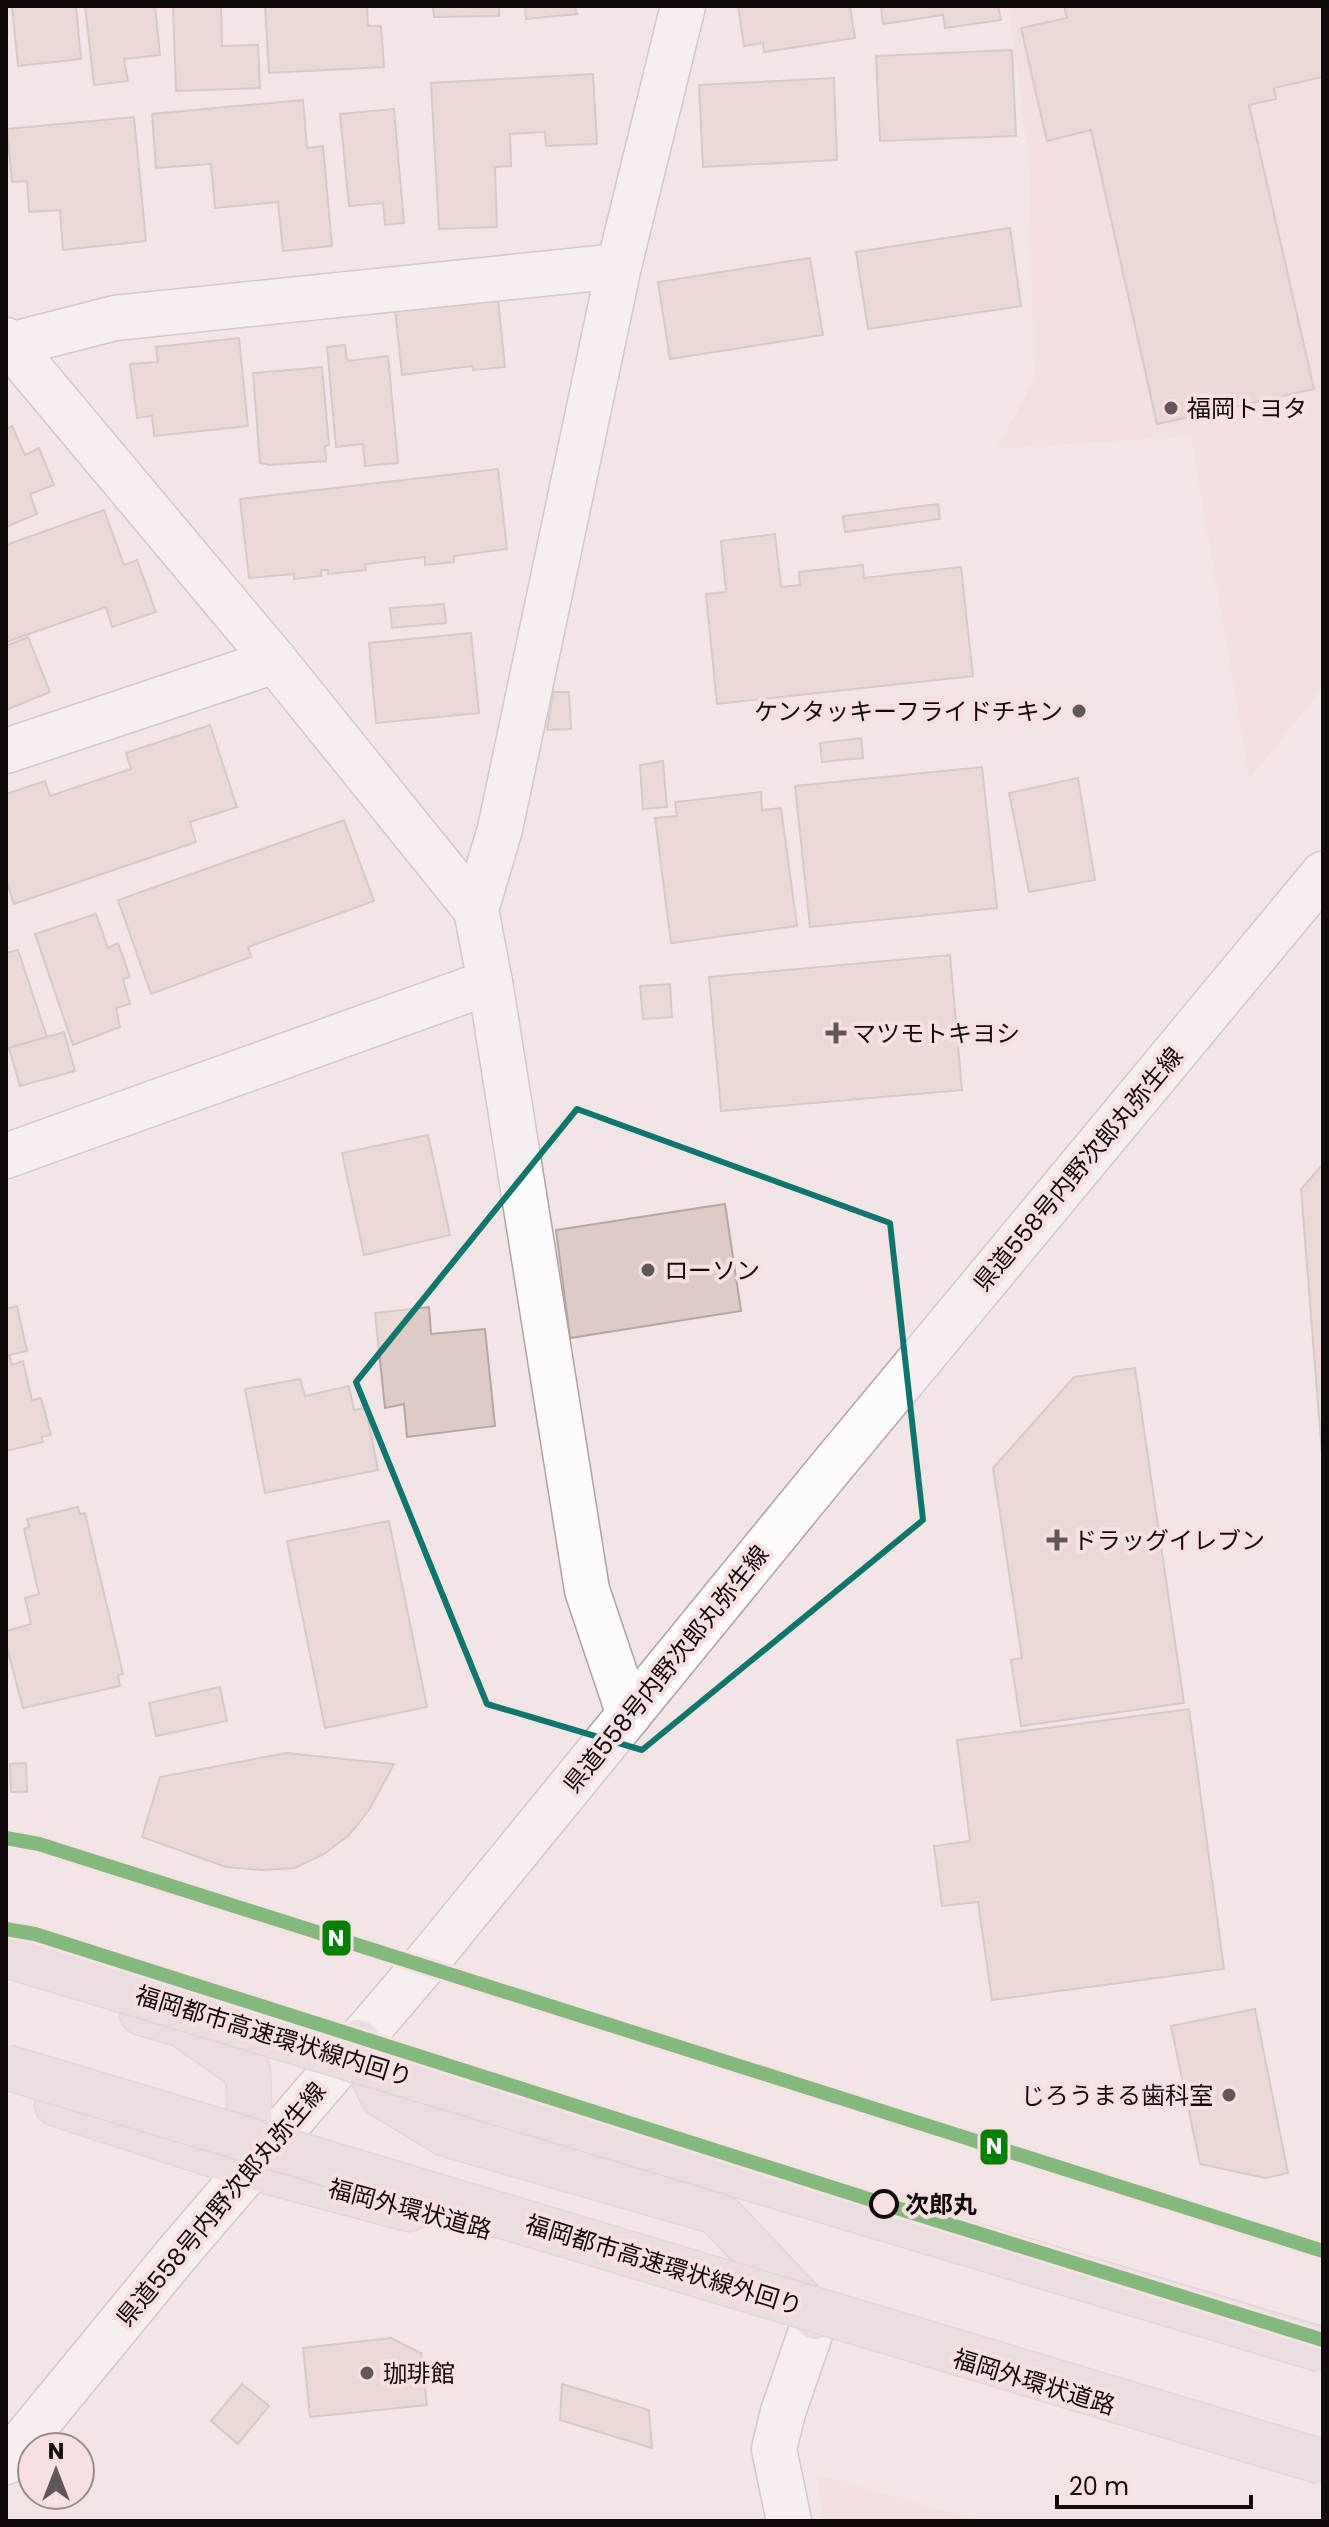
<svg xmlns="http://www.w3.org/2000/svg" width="1329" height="2527" viewBox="0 0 1329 2527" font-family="Poppins,'Noto Sans JP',sans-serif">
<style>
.built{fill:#f2d9dc}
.building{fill:#dfcbc6;stroke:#b2a7a6;stroke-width:2}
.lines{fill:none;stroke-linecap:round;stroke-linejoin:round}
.street-casing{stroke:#aea2a3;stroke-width:47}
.secondary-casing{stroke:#aea2a3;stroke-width:47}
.highway-casing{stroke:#ccc4c5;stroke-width:47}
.street{stroke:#fdfbfb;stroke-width:44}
.secondary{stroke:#fdfbfb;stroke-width:44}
.highway{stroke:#ddd3d8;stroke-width:44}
.highway-bridge-casing{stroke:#ccc4c5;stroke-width:47;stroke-linecap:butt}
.highway-bridge{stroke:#ddd3d8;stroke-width:44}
.metro-1-casing{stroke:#f9dfe1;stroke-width:20}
.metro-1{stroke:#008000;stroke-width:14}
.marked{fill:none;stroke:#0f766e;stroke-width:6;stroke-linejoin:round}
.poi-dot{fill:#615658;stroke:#f9dfe1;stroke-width:3}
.stop-dot{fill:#f9dfe1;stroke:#12090b;stroke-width:4}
.labels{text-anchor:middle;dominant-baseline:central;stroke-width:8;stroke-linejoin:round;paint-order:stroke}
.poi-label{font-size:24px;fill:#12090b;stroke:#f9dfe1;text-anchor:start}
.street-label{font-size:24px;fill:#12090b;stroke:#f9dfe1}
.stop-label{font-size:24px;font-weight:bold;fill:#12090b;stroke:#f9dfe1;text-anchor:start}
.line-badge{stroke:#f9dfe1;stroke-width:3}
.badge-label{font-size:22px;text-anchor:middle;font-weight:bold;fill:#fff}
</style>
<rect width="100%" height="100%" fill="#f3e5e6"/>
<g class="built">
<polygon points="1008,6 1323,6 1323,687 1249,780 1191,436 997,449 1034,379 1028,152"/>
<polygon points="816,2474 981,2521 824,2521"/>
</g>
<g class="building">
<polygon points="12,6 76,6 81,59 18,66"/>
<polygon points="85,6 155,6 160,55 124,59 128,81 94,85"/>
<polygon points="173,6 221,6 222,46 258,45 260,88 176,91"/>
<polygon points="265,6 367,6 368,26 381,26 384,67 269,73"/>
<polygon points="433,6 499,6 499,16 434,17"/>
<polygon points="525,6 575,6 577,14 526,19"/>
<polygon points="738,6 850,6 855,38 764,52 763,43 744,46"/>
<polygon points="881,6 998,6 1001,20 945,28 943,15 883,24"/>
<polygon points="1064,6 1323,6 1323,77 1274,88 1276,99 1249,105 1314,389 1157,424 1091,130 1047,141 1021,28 1067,18"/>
<polygon points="1012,50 1016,136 880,141 876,56"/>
<polygon points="593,74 597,144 546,146 545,132 510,134 511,166 495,167 497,227 439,229 431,83"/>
<polygon points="834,78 837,160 703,167 699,85"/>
<polygon points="303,100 307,148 323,146 332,246 283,251 278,202 215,208 211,164 156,168 152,114"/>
<polygon points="394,109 404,223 385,225 383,203 349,206 340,114"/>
<polygon points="134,117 146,241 63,250 60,210 29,212 27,181 12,182 7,129"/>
<polygon points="1010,228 1021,306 868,329 856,252"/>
<polygon points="810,258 823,335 670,359 658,282"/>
<polygon points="498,299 505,367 473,370 472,366 402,375 395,309"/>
<polygon points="239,338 248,426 154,436 152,416 137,418 130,364 158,362 156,347"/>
<polygon points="345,345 347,361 388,356 398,463 365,466 363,444 336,447 327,347"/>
<polygon points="322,367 329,445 325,446 326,461 269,465 260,463 253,373"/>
<polygon points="12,426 25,455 39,448 54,485 30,494 37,514 6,527 6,429"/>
<polygon points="498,469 507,549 454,556 454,562 425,565 425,557 365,564 366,570 328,574 328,570 321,570 321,576 294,579 294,574 249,578 240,499"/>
<polygon points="938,504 940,519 845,532 843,516"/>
<polygon points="104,510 124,565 137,560 156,612 112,627 106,607 6,642 6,545"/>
<polygon points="775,534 781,587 800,585 799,572 863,565 864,578 961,567 973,676 717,704 706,594 726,592 721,541"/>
<polygon points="444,604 446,623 392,628 390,608"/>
<polygon points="471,633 479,713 376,723 369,643"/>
<polygon points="28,637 50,692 6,710 6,646"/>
<polygon points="553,692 569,692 571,729 547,730"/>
<polygon points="210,725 237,807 190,822 196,842 14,904 6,879 6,794 45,781 50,796 131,769 126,753"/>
<polygon points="861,738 863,758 822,762 820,743"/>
<polygon points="663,761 667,807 643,809 640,765"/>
<polygon points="982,767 997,908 810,927 795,786"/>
<polygon points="1078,778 1095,880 1029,892 1009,793"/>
<polygon points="761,792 762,810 781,808 797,926 671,943 655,818 677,816 675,802"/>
<polygon points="344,820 374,901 248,947 251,957 151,994 118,900"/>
<polygon points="96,914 108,948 118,943 130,977 123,979 130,1004 116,1008 120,1027 73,1045 35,934"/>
<polygon points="18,950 47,1037 6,1049 6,953"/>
<polygon points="950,955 962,1090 721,1111 709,977"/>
<polygon points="670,984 672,1017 643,1019 640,986"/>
<polygon points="64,1032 75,1071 20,1086 9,1048"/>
<polygon points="428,1135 450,1235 364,1255 342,1153"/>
<polygon points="1323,1164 1323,1467 1301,1189"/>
<polygon points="725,1204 741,1311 570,1338 556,1230"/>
<polygon points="17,1306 27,1351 9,1355 12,1365 23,1361 32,1400 41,1398 51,1435 41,1437 43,1442 6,1451 6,1309"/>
<polygon points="429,1307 431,1334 485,1329 495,1426 407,1437 404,1404 385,1408 375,1313"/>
<polygon points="1135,1368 1184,1703 1021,1726 1011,1660 1022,1658 993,1468 1074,1377"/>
<polygon points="300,1379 305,1396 349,1386 354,1410 366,1408 378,1470 265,1493 245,1389"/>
<polygon points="78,1507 80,1514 85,1513 123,1674 118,1675 120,1686 23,1708 6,1644 6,1631 31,1624 25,1598 39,1594 24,1529 29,1527 27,1519"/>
<polygon points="389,1521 427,1707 325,1728 287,1541"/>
<polygon points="220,1687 227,1721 156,1736 149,1703"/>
<polygon points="1189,1709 1224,1969 992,2000 978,1902 942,1906 934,1846 970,1841 957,1740"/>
<polygon points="286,1753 394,1764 369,1810 349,1835 324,1854 295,1868 262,1870 226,1867 142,1837 160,1777"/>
<polygon points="26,1763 27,1792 11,1792 10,1764"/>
<polygon points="1255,2009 1288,2173 1265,2178 1200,2164 1171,2026"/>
<polygon points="391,2338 421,2353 427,2405 310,2417 303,2348"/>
<polygon points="242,2384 269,2406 238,2444 211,2421"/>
<polygon points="562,2384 649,2410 652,2448 560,2420"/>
</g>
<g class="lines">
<g class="street-casing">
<g id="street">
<polyline points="6,340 275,661 476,910"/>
<polyline points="6,346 115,318 619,266"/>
<polyline points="6,751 275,661"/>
<polyline points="6,1156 490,982"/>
<polyline points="629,1715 587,1590 490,982 476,910 500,829 619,266 683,6"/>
<polyline points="789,2521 774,2449 783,2412 816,2317"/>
</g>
</g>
<g class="secondary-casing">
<polyline id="secondary" points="6,2462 176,2255 430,1958 822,1478 1323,874"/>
</g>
<g class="highway-casing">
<g id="highway">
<polyline points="142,2013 183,2025 248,2071 251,2167"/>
<polyline points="358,2042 382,2095 446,2134 717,2212 816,2317"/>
<polyline points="57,2104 251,2167 409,2209"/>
</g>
</g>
<use href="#street" class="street"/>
<use href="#secondary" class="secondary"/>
<use href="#highway" class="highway"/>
<g class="highway-bridge-casing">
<g id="highway-bridge">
<polyline points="6,1955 1323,2350"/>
<polyline points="6,2067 1323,2462"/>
</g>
</g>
<use href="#highway-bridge" class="highway-bridge"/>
<g class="metro-1-casing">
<g id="metro-1">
<polyline points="6,1838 39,1844 1323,2251"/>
<polyline points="6,1929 35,1934 903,2210 1323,2340"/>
</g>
</g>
<use href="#metro-1" class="metro-1"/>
</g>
<path d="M0 0H1329V2527H0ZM577 1109 890 1223 923 1520 642 1750 487 1704 356 1382Z" fill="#f3e5e6" fill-opacity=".55" fill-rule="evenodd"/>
<path class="marked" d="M577 1109 890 1223 923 1520 642 1750 487 1704 356 1382Z"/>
<g class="poi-dot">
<circle cx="1171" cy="408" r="8"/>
<circle cx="1079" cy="711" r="8"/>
<path d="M832 1021h8v8h8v8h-8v8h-8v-8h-8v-8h8z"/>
<circle cx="648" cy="1270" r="8"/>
<path d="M1053 1528h8v8h8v8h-8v8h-8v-8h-8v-8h8z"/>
<circle cx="1229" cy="2095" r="8"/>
<circle cx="367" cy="2373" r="8"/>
</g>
<circle class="stop-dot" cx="884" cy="2204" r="13"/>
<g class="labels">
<g class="poi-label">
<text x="1187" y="408">福岡トヨタ</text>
<text x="1063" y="711" text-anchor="end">ケンタッキーフライドチキン</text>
<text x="852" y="1033">マツモトキヨシ</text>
<text x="664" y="1270">ローソン</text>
<text x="1073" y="1540">ドラッグイレブン</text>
<text x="1213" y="2095" text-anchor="end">じろうまる歯科室</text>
<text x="383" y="2373">珈琲館</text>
</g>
<g class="street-label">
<text transform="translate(1078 1169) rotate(-50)">県道558号内野次郎丸弥生線</text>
<text transform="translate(666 1669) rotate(-51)">県道558号内野次郎丸弥生線</text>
<text transform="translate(274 2036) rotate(17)">福岡都市高速環状線内回り</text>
<text transform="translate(221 2204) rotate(-50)">県道558号内野次郎丸弥生線</text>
<text transform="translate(410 2209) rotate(15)">福岡外環状道路</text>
<text transform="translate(664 2265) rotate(17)">福岡都市高速環状線外回り</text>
<text transform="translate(1034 2382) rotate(17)">福岡外環状道路</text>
</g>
<g class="stop-label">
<text x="905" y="2204">次郎丸</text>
</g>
</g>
<g class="line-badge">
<rect x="321" y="1919" width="31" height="38" rx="8" fill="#008000"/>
<rect x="979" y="2128" width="30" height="38" rx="8" fill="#008000"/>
</g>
<g class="badge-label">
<text x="336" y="1946">N</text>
<text x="994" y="2154">N</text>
</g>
<rect width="1329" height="2527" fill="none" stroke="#12090b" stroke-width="16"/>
<g transform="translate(56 2471)"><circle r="38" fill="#f9dfe1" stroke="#9d898b" stroke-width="2"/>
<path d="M0-6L14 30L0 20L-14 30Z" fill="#615658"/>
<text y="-12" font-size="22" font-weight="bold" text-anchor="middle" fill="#12090b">N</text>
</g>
<path d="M1057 2495v12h194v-12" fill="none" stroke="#12090b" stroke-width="4"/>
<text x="1069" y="2495" font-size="24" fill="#12090b" stroke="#f9dfe1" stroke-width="6" paint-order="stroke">20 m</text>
</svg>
